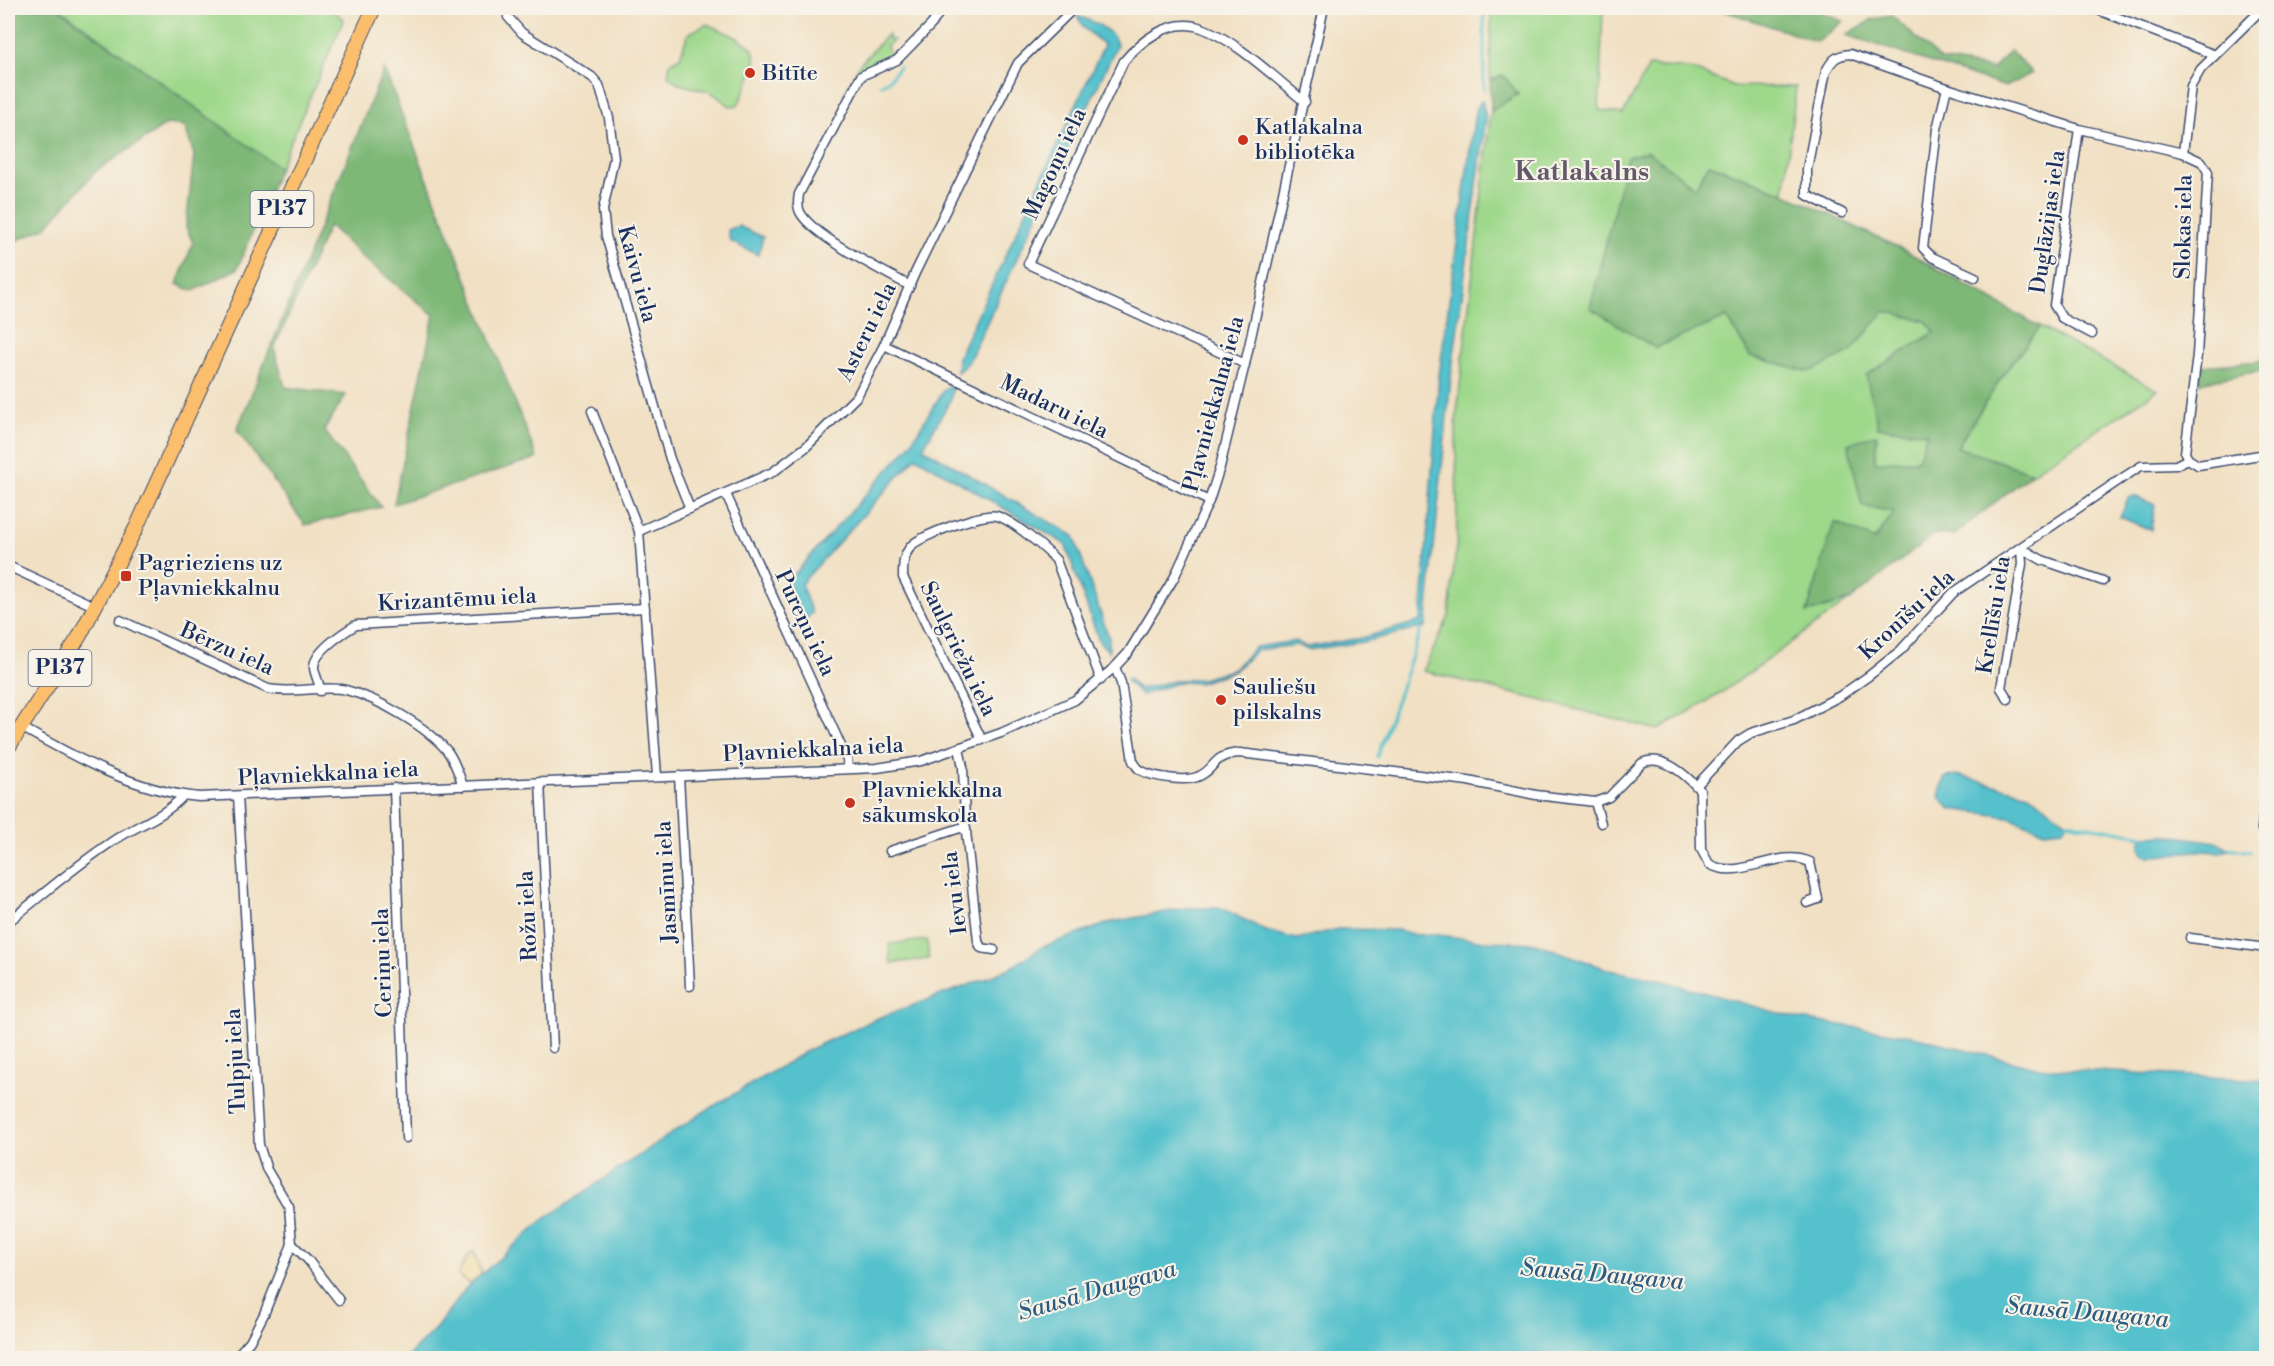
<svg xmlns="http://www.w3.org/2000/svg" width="2274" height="1366" viewBox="0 0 2274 1366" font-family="'Libre Bodoni',serif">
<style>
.green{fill:#9ed88b;stroke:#5c8474;stroke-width:1.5}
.forest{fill:#7eb877;stroke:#4c746a;stroke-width:1.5}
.sand{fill:#eeda9e;stroke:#84847e;stroke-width:1.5}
.water{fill:#54c1cc;stroke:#387895;stroke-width:1.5}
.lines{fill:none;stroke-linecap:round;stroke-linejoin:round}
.stream{stroke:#54c1cc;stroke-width:3}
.street-casing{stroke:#3b4a6d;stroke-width:11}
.primary-casing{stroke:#3b4a6d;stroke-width:16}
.street{stroke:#fff;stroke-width:8}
.primary{stroke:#fabe6d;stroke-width:14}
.poi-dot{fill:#c8321e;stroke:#f7f3e8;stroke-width:2}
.labels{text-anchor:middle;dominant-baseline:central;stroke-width:4.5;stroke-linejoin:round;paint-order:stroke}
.shield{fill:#f7f3e8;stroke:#5d6a87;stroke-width:1.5}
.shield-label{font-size:21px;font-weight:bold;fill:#1b2f5e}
.poi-label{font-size:22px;fill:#1b2f5e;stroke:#f7f3e8;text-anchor:start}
.street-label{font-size:22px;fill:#1b2f5e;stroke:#f7f3e8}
.water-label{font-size:24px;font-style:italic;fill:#2c5b7f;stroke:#f7f3e8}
.quarter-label{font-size:26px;font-weight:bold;fill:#625a6a;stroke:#f7f3e8}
</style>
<rect width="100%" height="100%" fill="#f7f3e8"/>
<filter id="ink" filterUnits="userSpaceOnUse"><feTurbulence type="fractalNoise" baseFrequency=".0167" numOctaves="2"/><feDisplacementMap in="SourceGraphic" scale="12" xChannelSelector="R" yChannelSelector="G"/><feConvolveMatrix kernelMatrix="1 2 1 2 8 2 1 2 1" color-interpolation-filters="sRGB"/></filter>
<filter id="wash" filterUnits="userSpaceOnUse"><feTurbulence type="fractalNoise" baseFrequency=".008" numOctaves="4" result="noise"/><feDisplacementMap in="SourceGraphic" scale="24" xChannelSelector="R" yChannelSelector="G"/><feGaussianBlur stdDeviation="1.35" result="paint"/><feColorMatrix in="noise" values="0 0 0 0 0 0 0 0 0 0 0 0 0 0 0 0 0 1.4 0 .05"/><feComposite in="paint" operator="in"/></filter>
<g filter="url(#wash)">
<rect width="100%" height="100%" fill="#f1e0c3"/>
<g class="green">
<polygon points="59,8 329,8 344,19 279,168"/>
<polygon points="1491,8 1603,8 1599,110 1623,114 1649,66 1691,69 1734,86 1796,87 1784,193 1709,164 1696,188 1647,151 1655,348 1727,317 1750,356 1850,353 1884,311 1926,321 1935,332 1927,433 1919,460 1875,462 1877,435 1848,444 1894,512 1875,540 1835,522 1807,613 1850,600 1721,693 1658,730 1423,671 1449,616 1457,537 1456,421 1491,111 1518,94 1503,75 1490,80"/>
<path d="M706 24C765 49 765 48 738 105L730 106 711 92 679 84 668 76 670 63 680 57 688 34Z"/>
<polygon points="888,34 888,39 894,40 887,46 892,60 859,73 849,91 844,95 859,65"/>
<polygon points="2040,327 2158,390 2032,473 1957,447 2005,372"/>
<polygon points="927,940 929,959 891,963 889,944"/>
</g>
<g class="forest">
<polygon points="11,8 58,8 279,168 237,269 193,291 177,284 193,243 186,227 194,155 185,126 167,124 96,171 45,228 8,244 8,11"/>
<polygon points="1715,8 1758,8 1771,13 1775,8 1810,8 1843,21 1818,42"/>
<polygon points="1892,16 1941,60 1993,69 2010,50 2032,73 2006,87 1846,35 1873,19"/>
<polygon points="384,69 537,458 394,504 434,315 362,257 329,225 274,348 285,387 346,395 324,430 381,507 305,525 237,430"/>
<polygon points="1503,75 1518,94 1491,111 1490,80"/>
<polygon points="1647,151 1695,188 1709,164 1784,193 1906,251 2040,327 2005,372 1957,447 2032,473 1954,535 1935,534 1850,600 1807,613 1834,522 1875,540 1894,512 1862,506 1848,444 1877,434 1875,462 1918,460 1927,433 1878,427 1866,375 1935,332 1926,321 1884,311 1850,353 1809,372 1750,356 1727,317 1655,348 1590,308 1627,157"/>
<polygon points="2266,356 2266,376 2259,371 2199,383 2202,366 2259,361"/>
</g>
<polygon class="sand" points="474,1252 482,1274 470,1285 458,1274 470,1253"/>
<g class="water">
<path d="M1077 16C1090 20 1115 30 1117 45L968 363 957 372 958 357 1104 45 1084 28Z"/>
<polygon points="1482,100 1486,119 1451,377 1426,627 1363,642 1308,650 1297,645 1257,650 1234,671 1199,683 1180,682 1141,695 1126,680 1128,678 1139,689 1179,680 1202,679 1234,669 1255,647 1296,641 1306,647 1362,638 1421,621 1439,375 1475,111"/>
<polygon points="738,226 763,237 758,255 730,241 728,230"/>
<path d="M953 382 951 399 923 448 1074 536 1109 638V652L1099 641 1065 544 916 457 801 584 812 613 806 619C798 614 787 588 790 579L909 446 943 391Z"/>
<polygon points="2134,496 2155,505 2151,530 2120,517 2128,498"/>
<polygon points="1956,775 2029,794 2067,822 2063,829 2044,831 2009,817 1951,809 1939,797 1944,778"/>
<path d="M2167 835 2217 842 2229 850C2217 854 2213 851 2201 851 2182 850 2163 858 2145 856 2138 849 2139 845 2143 836Z"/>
<polygon points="1187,908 1222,908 1266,931 1297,939 1338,929 1398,930 1416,935 1431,934 1485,941 1535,943 1610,970 1663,981 1800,1019 1913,1036 2039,1068 2266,1080 2266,1358 406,1358 436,1328 466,1288 543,1220 702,1113 812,1048 878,1018 985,979 1012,967 1042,947 1112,922"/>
</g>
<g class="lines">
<g class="stream">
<polyline points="880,85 889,80 899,67"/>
<polyline points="1484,90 1484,8"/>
<polyline points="1377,757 1421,630"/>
<polyline points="2067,822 2143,836"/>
<polyline points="2229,848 2251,852"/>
<polyline points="2254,940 2266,942"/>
</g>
</g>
</g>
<g filter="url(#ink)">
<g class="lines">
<g class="street-casing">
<g id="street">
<polyline points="1060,8 1068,13"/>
<polyline points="2093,8 2215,55"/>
<polyline points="508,17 522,33 592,77 599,85 609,118 614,158 603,210 606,236 670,459 690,509"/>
<path d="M1842 213 1807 195V169L1826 71C1832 60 1836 55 1850 54L1947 88"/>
<polyline points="1975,277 1932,257 1923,248 1937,129 1947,88 2079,129"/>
<path d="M910 286C885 272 812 236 800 212 797 206 798 200 799 194L861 76 897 60 932 24 942 8"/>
<polyline points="2092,334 2062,318 2054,305 2079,129 2183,153"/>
<polyline points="884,345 1209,501"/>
<path d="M1245 364 1028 264 1124 61C1140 42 1167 20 1195 26 1231 35 1275 78 1305 102"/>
<polyline points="592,411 639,531"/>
<polyline points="2188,459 2185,453 2197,355 2208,172 2202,162 2183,153 2191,86 2201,69 2263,8"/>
<polyline points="2188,459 2198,465 2266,454"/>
<polyline points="726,494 847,759 848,768"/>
<polyline points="8,566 96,607"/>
<path d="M120 620 268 689C293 694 324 685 346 690 377 698 428 727 448 752 455 762 459 774 463 786"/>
<path d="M1115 667 1121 683 1133 761C1136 765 1137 769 1142 771 1153 777 1185 782 1197 777 1217 770 1210 755 1240 753L1468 781 1536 795 1595 802 1609 797 1642 763C1662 753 1686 775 1700 790L1701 849 1709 864C1740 882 1777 847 1810 862L1818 899 1807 903"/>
<path d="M320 691C320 683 315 676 314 668 313 652 344 632 356 625L645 608"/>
<polyline points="2008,699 2001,688 2022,564 2021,548 2042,560 2103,581"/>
<path d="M21 727C76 758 135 791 199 797L877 768 921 761 1001 733 1075 700 1115 667 1128 653 1174 578 1209 501 1220 467 1245 364 1324 8"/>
<path d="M982 740 903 577C903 565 903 556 911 546 920 536 983 512 997 516 1012 520 1045 548 1056 560L1101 680"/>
<polyline points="959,748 963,767 965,822 978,941 981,948 994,950"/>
<polyline points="657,776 639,531 773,472 806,447 857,396 884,345 915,273 1018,63 1074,8"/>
<polyline points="679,776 690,986"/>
<polyline points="540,782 553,1048"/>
<polyline points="1696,786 1738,741 1751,733 1794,720 1840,696 1870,675 1901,650 1953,593 2124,477 2141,466 2176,465 2188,459"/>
<polyline points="394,788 406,1138"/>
<polyline points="1595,802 1601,823"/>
<polyline points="2262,829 2266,787"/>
<polyline points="890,851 960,828 966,830"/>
<path d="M8 922C41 896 74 867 110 843 134 826 163 818 183 796"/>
<polyline points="2190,938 2266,948"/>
<polyline points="292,1244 308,1260 339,1300"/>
<polyline points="235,1358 250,1341 264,1314 292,1244 289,1207 267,1170 259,1145 238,796"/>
</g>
</g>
<g class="primary-casing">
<polyline id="primary" points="8,748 79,637 136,528 374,8"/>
</g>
<use href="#street" class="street"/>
<use href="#primary" class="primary"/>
</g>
</g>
<g class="poi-dot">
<circle cx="750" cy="73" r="6"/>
<circle cx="1243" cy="140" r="6"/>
<rect x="120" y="570" width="12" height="12" rx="3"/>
<circle cx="1221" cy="700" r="6"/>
<circle cx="850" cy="803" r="6"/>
</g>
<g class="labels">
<g class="shield">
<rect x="250.5" y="191" width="63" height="36" rx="4.5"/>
<rect x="28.5" y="650" width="63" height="36" rx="4.5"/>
</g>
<g class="shield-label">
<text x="282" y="209">P137</text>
<text x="60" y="668">P137</text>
</g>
<g class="poi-label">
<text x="762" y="73">Bitīte</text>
<text x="1255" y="127">Katlakalna<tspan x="1255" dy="25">bibliotēka</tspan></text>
<text x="138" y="563">Pagrieziens uz<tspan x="138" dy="25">Pļavniekkalnu</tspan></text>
<text x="1233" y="687">Sauliešu<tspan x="1233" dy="25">pilskalns</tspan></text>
<text x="862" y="790">Pļavniekkalna<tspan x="862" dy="25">sākumskola</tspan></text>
</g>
<g class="street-label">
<text transform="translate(1055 164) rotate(-65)">Magoņu iela</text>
<text transform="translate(2048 222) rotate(-82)">Duglāzijas iela</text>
<text transform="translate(2184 227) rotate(-89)">Slokas iela</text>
<text transform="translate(637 274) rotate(75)">Kaivu iela</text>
<text transform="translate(867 332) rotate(-64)">Asteru iela</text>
<text transform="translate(1214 404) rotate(-75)">Pļavniekkalna iela</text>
<text transform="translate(1054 407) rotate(26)">Madaru iela</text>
<text transform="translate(457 600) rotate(-3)">Krizantēmu iela</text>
<text transform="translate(1907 615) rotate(-43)">Kronīšu iela</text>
<text transform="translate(1994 615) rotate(-81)">Krellīšu iela</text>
<text transform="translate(805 623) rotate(65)">Pureņu iela</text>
<text transform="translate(227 649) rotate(24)">Bērzu iela</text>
<text transform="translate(958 649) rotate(64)">Saulgriežu iela</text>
<text transform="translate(813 750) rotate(-3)">Pļavniekkalna iela</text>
<text transform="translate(328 774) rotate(-3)">Pļavniekkalna iela</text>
<text transform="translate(667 882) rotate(-93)">Jasmīnu iela</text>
<text transform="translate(955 893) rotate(-97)">Ievu iela</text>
<text transform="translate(528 916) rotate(-93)">Rožu iela</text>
<text transform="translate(383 963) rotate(-92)">Ceriņu iela</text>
<text transform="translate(236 1061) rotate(-93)">Tulpju iela</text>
</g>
<g class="water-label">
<text transform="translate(1602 1275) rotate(5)">Sausā Daugava</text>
<text transform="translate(1097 1291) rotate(-16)">Sausā Daugava</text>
<text transform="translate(2087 1313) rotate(5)">Sausā Daugava</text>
</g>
<g class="quarter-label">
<text x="1582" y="172">Katlakalns</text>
</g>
</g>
<rect width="2274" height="1366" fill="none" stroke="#f7f3e8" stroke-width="30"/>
</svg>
